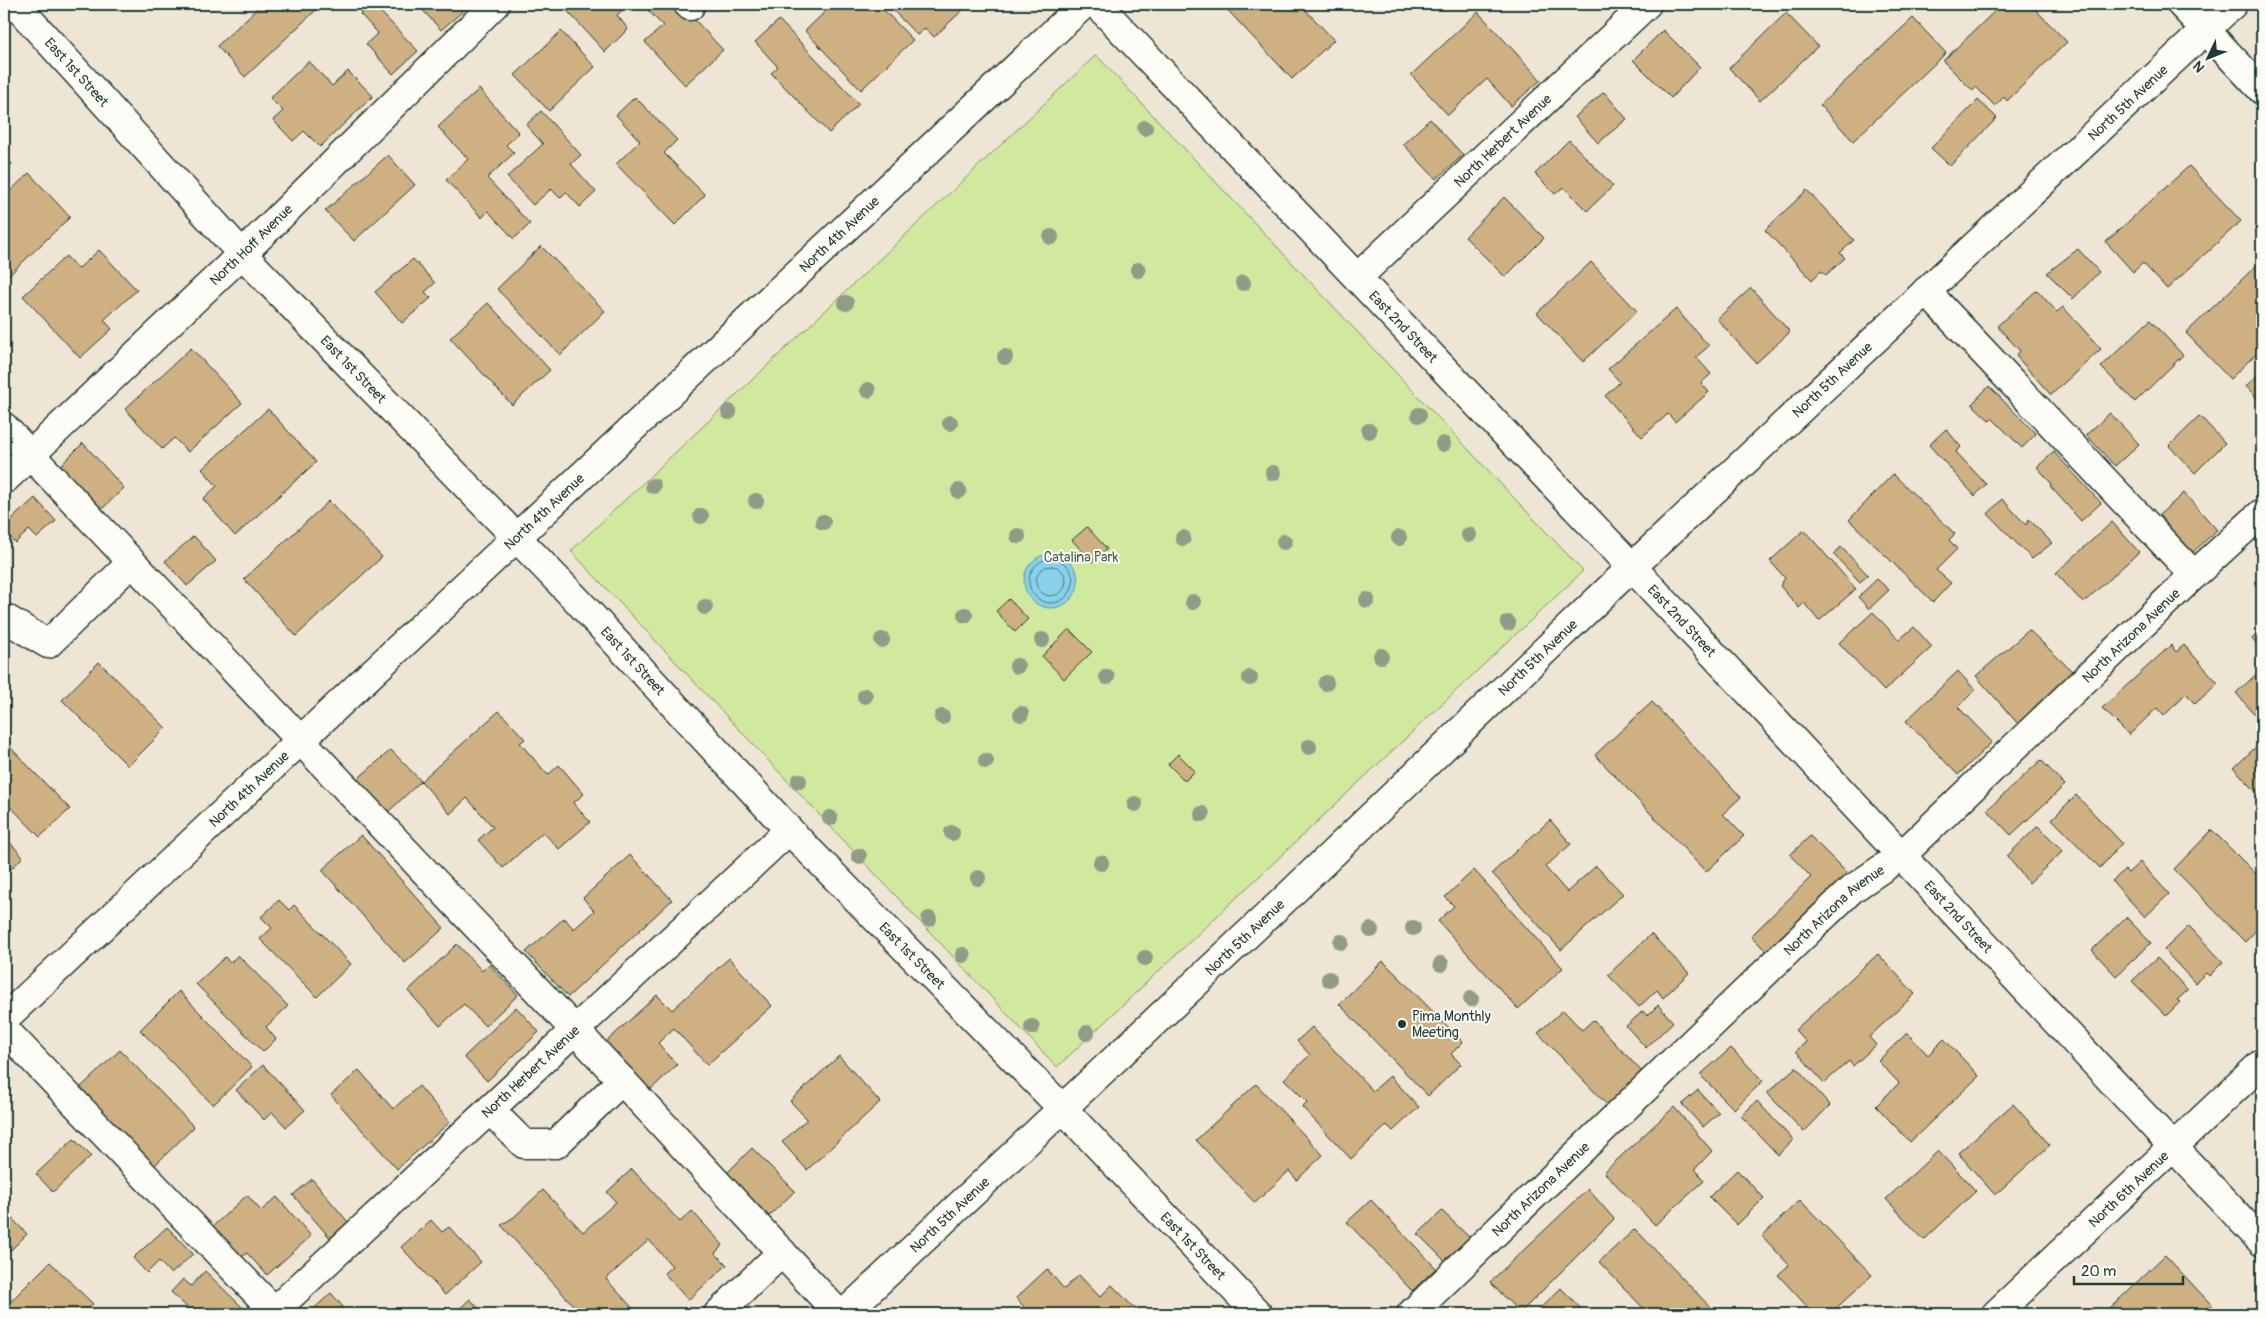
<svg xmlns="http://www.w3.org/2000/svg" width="2266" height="1318" viewBox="0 0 2266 1318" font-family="Pangolin,sans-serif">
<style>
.green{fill:#d1e99e;stroke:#789369}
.water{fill:#89d1ea;stroke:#5f96a1}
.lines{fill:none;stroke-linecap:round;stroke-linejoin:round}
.shore{stroke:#49787d;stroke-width:1}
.building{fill:#ceb082;stroke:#1f3d34}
.minor-casing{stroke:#1f3d34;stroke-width:31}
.minor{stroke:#fdfcf7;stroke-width:28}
.tree{fill:#909b88}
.poi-dot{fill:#1f3d34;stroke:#fdfcf7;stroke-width:2}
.labels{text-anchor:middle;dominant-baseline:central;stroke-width:4;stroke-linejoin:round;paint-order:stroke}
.street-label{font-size:14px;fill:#1f3d34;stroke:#fdfcf7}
.park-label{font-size:14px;fill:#435f49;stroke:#fdfcf7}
.poi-label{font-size:14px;fill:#1f3d34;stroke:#fdfcf7;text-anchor:start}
</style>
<rect width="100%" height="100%" fill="#efe5d4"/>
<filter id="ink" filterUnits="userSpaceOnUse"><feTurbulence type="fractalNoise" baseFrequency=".02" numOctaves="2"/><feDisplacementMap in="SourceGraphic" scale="10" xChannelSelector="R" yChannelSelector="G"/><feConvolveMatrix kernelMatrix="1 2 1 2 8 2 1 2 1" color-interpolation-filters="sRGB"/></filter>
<g filter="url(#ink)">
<polygon class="green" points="1096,55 1583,571 1057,1067 571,551"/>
<circle class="water" cx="1051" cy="581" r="27"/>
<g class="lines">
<g class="shore">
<circle cx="1051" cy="581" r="22"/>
<circle cx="1051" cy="581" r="15"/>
</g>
</g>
<g class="building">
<polygon points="262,4 311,4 317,9 245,77 217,46"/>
<polygon points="371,4 373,4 418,51 393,74 366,44 378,33 360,14"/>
<polygon points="417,4 471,4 441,30"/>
<polygon points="561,4 629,4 617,15 628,29 605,52"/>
<polygon points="642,4 680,4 723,50 685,85 645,42 663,26"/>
<polygon points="825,4 878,4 913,40 861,90 805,31 829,8"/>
<polygon points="887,4 969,4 934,37 925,28 917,35"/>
<polygon points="1222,4 1300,4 1334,40 1292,79"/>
<polygon points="2002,4 2030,4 2067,42 2007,101 2004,97 1995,106 1976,87 1973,91 1943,61"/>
<polygon points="1478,12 1541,80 1511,106 1487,79 1448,115 1411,75"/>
<polygon points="1786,13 1818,46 1760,101 1729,68"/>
<polygon points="1913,18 1946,53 1853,141 1820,105"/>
<polygon points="779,20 859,104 829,133 771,73 778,67 755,42"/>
<polygon points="1663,30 1700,67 1671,98 1633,60"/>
<polygon points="561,31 595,67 549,111 515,75"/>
<polygon points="309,61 332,86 348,71 373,96 320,147 304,131 293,141 273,120 283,111 270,98"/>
<polygon points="479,89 519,133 506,145 514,153 487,178 530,224 514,239 488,211 482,218 446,180 468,159 438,127"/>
<polygon points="1604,92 1627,119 1598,143 1575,117"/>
<polygon points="635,97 677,140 664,153 705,195 675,225 616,164 640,141 616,115"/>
<polygon points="1978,100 1997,118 1950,166 1931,148"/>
<polygon points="541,111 581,155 571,164 596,192 580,207 566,192 560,198 551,189 533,205 507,177 543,144 526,125"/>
<polygon points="1430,119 1463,155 1436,179 1403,144"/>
<polygon points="1569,140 1613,186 1587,211 1563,187 1555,194 1535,174"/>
<polygon points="4,155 12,164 4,172"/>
<polygon points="388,155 415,185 354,241 325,211"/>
<polygon points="2189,166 2241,221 2167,289 2143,263 2133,272 2106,242"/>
<polygon points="29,173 70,217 4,280 4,197"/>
<polygon points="1807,190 1854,240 1840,253 1845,258 1826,275 1821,271 1812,280 1765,230"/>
<polygon points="1504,197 1544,238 1505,277 1465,237"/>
<polygon points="541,246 605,311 560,355 497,289"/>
<polygon points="2078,249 2099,272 2073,299 2047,273"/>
<polygon points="99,250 137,290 104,320 112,329 80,358 23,296 66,256 78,269"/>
<polygon points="413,259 435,283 425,292 431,298 402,323 375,292"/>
<polygon points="2262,260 2262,348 2230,379 2186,333"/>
<polygon points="1591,262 1637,311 1583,362 1537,313"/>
<polygon points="1751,288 1790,332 1756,363 1717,319"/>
<polygon points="2037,290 2057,312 2063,307 2101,349 2051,395 2016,356 2020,351 1997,326"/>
<polygon points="488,303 550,370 512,405 450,338"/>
<polygon points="1676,309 1709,346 1696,357 1711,374 1701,383 1709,392 1675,422 1668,414 1642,437 1605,396 1620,382 1608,369"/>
<polygon points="2150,320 2183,355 2135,402 2101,367"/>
<polygon points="191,348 242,403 188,452 174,438 162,449 125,409"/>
<polygon points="2262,371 2262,404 2246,386"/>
<polygon points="1989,386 2036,434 2022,448 1992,418 1990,421 1972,404"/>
<polygon points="268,409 316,462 235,536 203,499 217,486 202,469"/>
<polygon points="2110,413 2139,444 2115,466 2086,435"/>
<polygon points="2200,416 2225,443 2195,473 2169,446"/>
<polygon points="1946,429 1961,447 1956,452 1986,484 1975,496 1929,445"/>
<polygon points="83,443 124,488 100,511 59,467"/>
<polygon points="2054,452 2101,503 2081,521 2050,486 2052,484 2037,467"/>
<polygon points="1893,474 1955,534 1949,540 1957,549 1936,570 1951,583 1933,602 1849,520"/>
<polygon points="2184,493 2217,530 2192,553 2159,515"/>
<polygon points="35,498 56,521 37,538 29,530 15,543 4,530 4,526"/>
<polygon points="2002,499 2026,525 2029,519 2052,543 2032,559 1988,514"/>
<polygon points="329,501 382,557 296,636 244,579"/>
<polygon points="2112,522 2139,552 2083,603 2056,573"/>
<polygon points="1087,527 1107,549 1092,562 1072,540"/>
<polygon points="1804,530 1856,589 1819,621 1804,603 1799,608 1780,586 1785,578 1770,561"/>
<polygon points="194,536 216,561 187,586 165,561"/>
<polygon points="1841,547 1868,575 1860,582 1833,554"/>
<polygon points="1877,579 1889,590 1869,609 1858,597"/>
<polygon points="1009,599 1028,619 1015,632 996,611"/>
<polygon points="1873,612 1899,640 1914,627 1932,647 1884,691 1839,643"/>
<polygon points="1069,629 1092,652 1064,679 1042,656"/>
<polygon points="2262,629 2262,651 2252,639"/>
<polygon points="2029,630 2073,672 2019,725 1976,676"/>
<polygon points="2171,645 2176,652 2184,645 2218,683 2195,704 2186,693 2164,716 2157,708 2129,735 2102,708"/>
<polygon points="99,662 166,728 128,766 62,700"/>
<polygon points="1958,671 1975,690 1958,707 1992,742 1958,775 1906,721"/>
<polygon points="2260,671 2262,673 2262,715 2258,718 2236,693"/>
<polygon points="1652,702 1741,797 1723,814 1744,836 1706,872 1595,755"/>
<polygon points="499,711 525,739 520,743 548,775 559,765 584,794 573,803 590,822 559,849 543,832 503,868 478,840 493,827 467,798 450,814 421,781"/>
<polygon points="4,741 70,809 40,837 4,800"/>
<polygon points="2262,741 2262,798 2234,768"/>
<polygon points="391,750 421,781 386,814 355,781"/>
<polygon points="1178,754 1195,771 1185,781 1168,764"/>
<polygon points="2041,760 2065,785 2011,835 1987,810"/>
<polygon points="2076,795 2122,843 2100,868 2052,819"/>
<polygon points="1550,820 1571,844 1545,867 1567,892 1596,866 1623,894 1561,950 1492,873"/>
<polygon points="2038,826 2063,851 2029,883 2007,856"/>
<polygon points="2212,830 2262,880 2262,924 2245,942 2174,869"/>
<polygon points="361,835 444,928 405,963 322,870"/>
<polygon points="4,836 23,857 4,876"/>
<polygon points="1810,836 1852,878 1772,957 1751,936 1811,877 1790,855"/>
<polygon points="630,855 672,900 568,997 526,952 564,918 574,929 594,911 583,898"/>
<polygon points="2140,862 2169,894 2145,917 2112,881 2125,870 2128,873"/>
<polygon points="1474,870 1563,968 1518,1009 1438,921 1454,906 1445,897"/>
<polygon points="279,900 289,910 294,905 351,964 317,997 260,939 272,928 261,917"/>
<polygon points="2126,917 2151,943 2116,976 2092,950"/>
<polygon points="2189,926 2223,962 2209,976 2206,973 2195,983 2164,950"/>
<polygon points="1651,934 1689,973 1663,998 1657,990 1639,1007 1608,975"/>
<polygon points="457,944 482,971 489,964 518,995 485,1026 464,1004 440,1026 408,991"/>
<polygon points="1878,954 1915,994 1869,1037 1876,1045 1853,1066 1849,1061 1824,1083 1796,1051 1806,1042 1795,1030"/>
<polygon points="238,955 288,1006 266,1027 276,1039 263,1052 196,984 225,957 230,963"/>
<polygon points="729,958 772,1006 707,1065 674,1028 658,1043 677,1065 649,1091 605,1043 657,995 672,1010"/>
<polygon points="2157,958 2188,990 2177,1000 2180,1002 2166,1016 2132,981"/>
<polygon points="1383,961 1463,1042 1451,1054 1461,1064 1428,1096 1339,1004"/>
<polygon points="179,991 252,1067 213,1105 140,1030"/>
<polygon points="1658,1005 1673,1022 1646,1048 1626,1026 1643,1011 1647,1016"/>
<polygon points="516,1007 539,1032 487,1081 464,1057"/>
<polygon points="1563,1010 1582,1030 1593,1020 1646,1076 1611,1109 1538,1033"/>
<polygon points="1312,1027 1373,1091 1390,1076 1419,1107 1393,1131 1387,1125 1351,1159 1302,1107 1307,1102 1284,1079 1310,1055 1297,1041"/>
<polygon points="1907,1033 1928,1055 1944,1039 1979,1076 1910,1142 1876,1106 1899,1083 1878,1061"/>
<polygon points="1731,1048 1763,1081 1734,1109 1700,1075"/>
<polygon points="120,1050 194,1127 153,1167 78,1090"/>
<polygon points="839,1056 880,1102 807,1170 782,1142 807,1119 790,1101"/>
<polygon points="263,1065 305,1110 286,1127 272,1112 264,1120 236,1090"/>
<polygon points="1796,1067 1830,1105 1804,1132 1767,1093"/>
<polygon points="359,1070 393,1109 419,1086 450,1122 397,1169 331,1095"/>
<polygon points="1256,1084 1323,1155 1297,1180 1289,1171 1255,1203 1196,1140"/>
<polygon points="1698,1090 1719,1113 1703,1127 1682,1104"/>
<polygon points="1757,1101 1793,1140 1778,1155 1741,1116"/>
<polygon points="2013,1104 2050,1145 1995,1195 1958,1153"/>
<polygon points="1674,1107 1712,1151 1695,1169 1704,1181 1655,1225 1604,1172"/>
<polygon points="74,1139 91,1156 53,1192 36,1174"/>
<polygon points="752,1148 795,1191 769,1216 726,1174"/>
<polygon points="1938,1151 1976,1191 1924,1240 1886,1199"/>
<polygon points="632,1169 680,1222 692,1211 723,1245 715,1253 727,1265 688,1300 664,1273 672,1266 649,1240 606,1279 638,1314 581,1314 501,1225 514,1217 543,1190 583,1232 616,1202 607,1192"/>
<polygon points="1737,1170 1764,1198 1737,1225 1709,1197"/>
<polygon points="312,1179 348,1222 330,1238 293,1195"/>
<polygon points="1588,1189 1614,1219 1520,1313 1490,1282"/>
<polygon points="247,1195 261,1211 277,1197 311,1236 267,1275 247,1253 239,1259 211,1228"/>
<polygon points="1371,1200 1436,1268 1412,1291 1347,1222"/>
<polygon points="1800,1200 1872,1275 1830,1314 1814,1314 1778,1275 1789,1265 1762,1236"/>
<polygon points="4,1210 27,1234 4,1257"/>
<polygon points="1442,1211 1470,1238 1446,1262 1418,1234"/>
<polygon points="431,1220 442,1232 449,1227 481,1262 445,1295 401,1247"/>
<polygon points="167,1227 193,1254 171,1274 159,1261 147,1273 133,1258"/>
<polygon points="1635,1229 1717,1314 1649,1314 1599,1262"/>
<polygon points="2165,1255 2220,1314 2108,1314 2106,1312"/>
<polygon points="50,1262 93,1304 82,1314 4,1314 4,1308"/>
<polygon points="1047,1269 1064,1289 1079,1275 1100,1297 1112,1285 1136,1310 1131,1314 1030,1314 1016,1298"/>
<polygon points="205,1271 243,1308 237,1314 206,1314 204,1312 194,1314 171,1292 183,1279 191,1286"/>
<polygon points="1561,1288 1586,1314 1534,1314"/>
<polygon points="331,1293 343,1307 335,1314 308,1314"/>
<polygon points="470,1299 484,1314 454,1314"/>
</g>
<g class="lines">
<g class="minor-casing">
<g id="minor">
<path id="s1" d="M15 4 242 254 577 600 789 830 1062 1108 1258 1314"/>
<polyline points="688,4 690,6"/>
<path id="s2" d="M1097 4 1632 567 2262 1242"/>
<polyline points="2181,4 2262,90"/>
<path id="s3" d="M1358 277 1647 4"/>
<polyline points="1926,291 2194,575"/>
<polyline points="4,427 575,1030 839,1314"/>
<path id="s4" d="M4 480 242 254 495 4"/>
<polyline points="5,618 48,644 131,563"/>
<path id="s5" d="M4 1019 1084 4"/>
<polyline points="4,1029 277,1314"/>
<polyline points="490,1110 524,1144 556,1144 622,1080"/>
<path id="s6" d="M271 1314 789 830"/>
<polyline points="718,1314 782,1252"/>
<path id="s7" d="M844 1314 1283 901 1632 567 2233 4"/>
<path id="s8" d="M1411 1314 1852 889 1902 855 2194 575 2262 513"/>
<path id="s9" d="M1996 1314 2262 1063"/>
</g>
</g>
<use href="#minor" class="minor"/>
</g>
<g class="tree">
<circle cx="1145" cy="128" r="8"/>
<circle cx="1051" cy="237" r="8"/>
<circle cx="1138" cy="270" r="8"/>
<circle cx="1243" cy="283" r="8"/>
<circle cx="846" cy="303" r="8"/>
<circle cx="1005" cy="357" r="8"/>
<circle cx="868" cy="390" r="8"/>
<circle cx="729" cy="412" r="8"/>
<circle cx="1419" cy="415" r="8"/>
<circle cx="950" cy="423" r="8"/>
<circle cx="1369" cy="431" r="8"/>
<circle cx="1443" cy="444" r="8"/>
<circle cx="1273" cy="473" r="8"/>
<circle cx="653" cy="486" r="8"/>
<circle cx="959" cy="491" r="8"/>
<circle cx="756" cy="501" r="8"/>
<circle cx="701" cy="516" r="8"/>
<circle cx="823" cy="522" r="8"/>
<circle cx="1469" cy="535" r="8"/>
<circle cx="1018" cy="536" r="8"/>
<circle cx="1183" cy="538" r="8"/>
<circle cx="1399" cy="538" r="8"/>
<circle cx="1284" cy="542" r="8"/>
<circle cx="1367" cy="600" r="8"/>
<circle cx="1193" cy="602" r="8"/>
<circle cx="705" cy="607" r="8"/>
<circle cx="965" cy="615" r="8"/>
<circle cx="1508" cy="623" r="8"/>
<circle cx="882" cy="640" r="8"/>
<circle cx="1042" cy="640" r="8"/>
<circle cx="1381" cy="656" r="8"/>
<circle cx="1017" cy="666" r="8"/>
<circle cx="1107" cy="677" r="8"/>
<circle cx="1250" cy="678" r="8"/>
<circle cx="1326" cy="683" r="8"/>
<circle cx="865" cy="696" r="8"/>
<circle cx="1021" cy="714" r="8"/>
<circle cx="942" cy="717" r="8"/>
<circle cx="1309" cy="747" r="8"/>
<circle cx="986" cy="761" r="8"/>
<circle cx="799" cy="781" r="8"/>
<circle cx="1135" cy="804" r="8"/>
<circle cx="1202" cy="814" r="8"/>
<circle cx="830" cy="818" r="8"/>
<circle cx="952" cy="833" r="8"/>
<circle cx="859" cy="856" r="8"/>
<circle cx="1101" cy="863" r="8"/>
<circle cx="978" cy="878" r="8"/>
<circle cx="929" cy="919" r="8"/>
<circle cx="1413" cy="928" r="8"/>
<circle cx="1371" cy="930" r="8"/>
<circle cx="1341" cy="942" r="8"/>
<circle cx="963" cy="955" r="8"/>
<circle cx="1145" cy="958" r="8"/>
<circle cx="1441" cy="964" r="8"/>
<circle cx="1329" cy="979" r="8"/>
<circle cx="1471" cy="999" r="8"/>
<circle cx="1032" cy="1027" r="8"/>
<circle cx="1087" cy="1033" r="8"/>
</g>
</g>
<circle class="poi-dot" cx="1402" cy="1024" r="5"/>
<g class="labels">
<g class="street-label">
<text stroke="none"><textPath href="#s1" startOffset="92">East 1st Street</textPath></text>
<text stroke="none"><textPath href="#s7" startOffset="1765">North 5th Avenue</textPath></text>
<text stroke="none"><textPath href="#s3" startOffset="199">North Herbert Avenue</textPath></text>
<text stroke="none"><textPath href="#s5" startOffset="1146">North 4th Avenue</textPath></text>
<text stroke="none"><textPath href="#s4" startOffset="341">North Hoff Avenue</textPath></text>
<text stroke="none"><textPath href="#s2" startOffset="445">East 2nd Street</textPath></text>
<text stroke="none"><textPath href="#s1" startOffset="498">East 1st Street</textPath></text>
<text stroke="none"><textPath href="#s7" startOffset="1360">North 5th Avenue</textPath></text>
<text stroke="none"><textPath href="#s5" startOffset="741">North 4th Avenue</textPath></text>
<text stroke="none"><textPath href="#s2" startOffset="850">East 2nd Street</textPath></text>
<text stroke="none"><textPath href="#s8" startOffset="990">North Arizona Avenue</textPath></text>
<text stroke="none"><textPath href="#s7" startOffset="955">North 5th Avenue</textPath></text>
<text stroke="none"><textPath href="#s1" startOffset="902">East 1st Street</textPath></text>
<text stroke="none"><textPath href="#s5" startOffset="336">North 4th Avenue</textPath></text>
<text stroke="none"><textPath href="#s8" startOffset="585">North Arizona Avenue</textPath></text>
<text stroke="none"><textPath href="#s2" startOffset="1255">East 2nd Street</textPath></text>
<text stroke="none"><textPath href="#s7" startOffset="550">North 5th Avenue</textPath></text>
<text stroke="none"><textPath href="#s1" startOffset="1308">East 1st Street</textPath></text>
<text stroke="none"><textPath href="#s6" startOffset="355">North Herbert Avenue</textPath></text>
<text stroke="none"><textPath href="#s9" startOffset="182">North 6th Avenue</textPath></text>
<text stroke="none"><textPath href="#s8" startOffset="180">North Arizona Avenue</textPath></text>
<text stroke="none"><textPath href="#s7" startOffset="145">North 5th Avenue</textPath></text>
<text stroke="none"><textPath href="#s1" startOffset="1712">East 1st Street</textPath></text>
</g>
<g class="park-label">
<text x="1081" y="557">Catalina Park</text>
</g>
<g class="poi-label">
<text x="1412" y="1016">Pima Monthly<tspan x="1412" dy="16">Meeting</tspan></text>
</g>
</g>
<rect width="2266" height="1318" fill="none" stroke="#fdfcf7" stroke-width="20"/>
<rect x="10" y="10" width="2246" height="1298" fill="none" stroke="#1f3d34" stroke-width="2" filter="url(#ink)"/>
<g transform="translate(2208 58) rotate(227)" stroke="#fdfcf7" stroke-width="4" paint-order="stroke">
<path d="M0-4L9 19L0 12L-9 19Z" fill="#1f3d34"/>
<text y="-8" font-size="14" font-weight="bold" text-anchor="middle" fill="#1f3d34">N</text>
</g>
<path d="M2074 1276v8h109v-8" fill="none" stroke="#1f3d34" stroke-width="2.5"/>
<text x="2081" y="1276" font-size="15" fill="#1f3d34" stroke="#fdfcf7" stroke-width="4" paint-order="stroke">20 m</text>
</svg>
